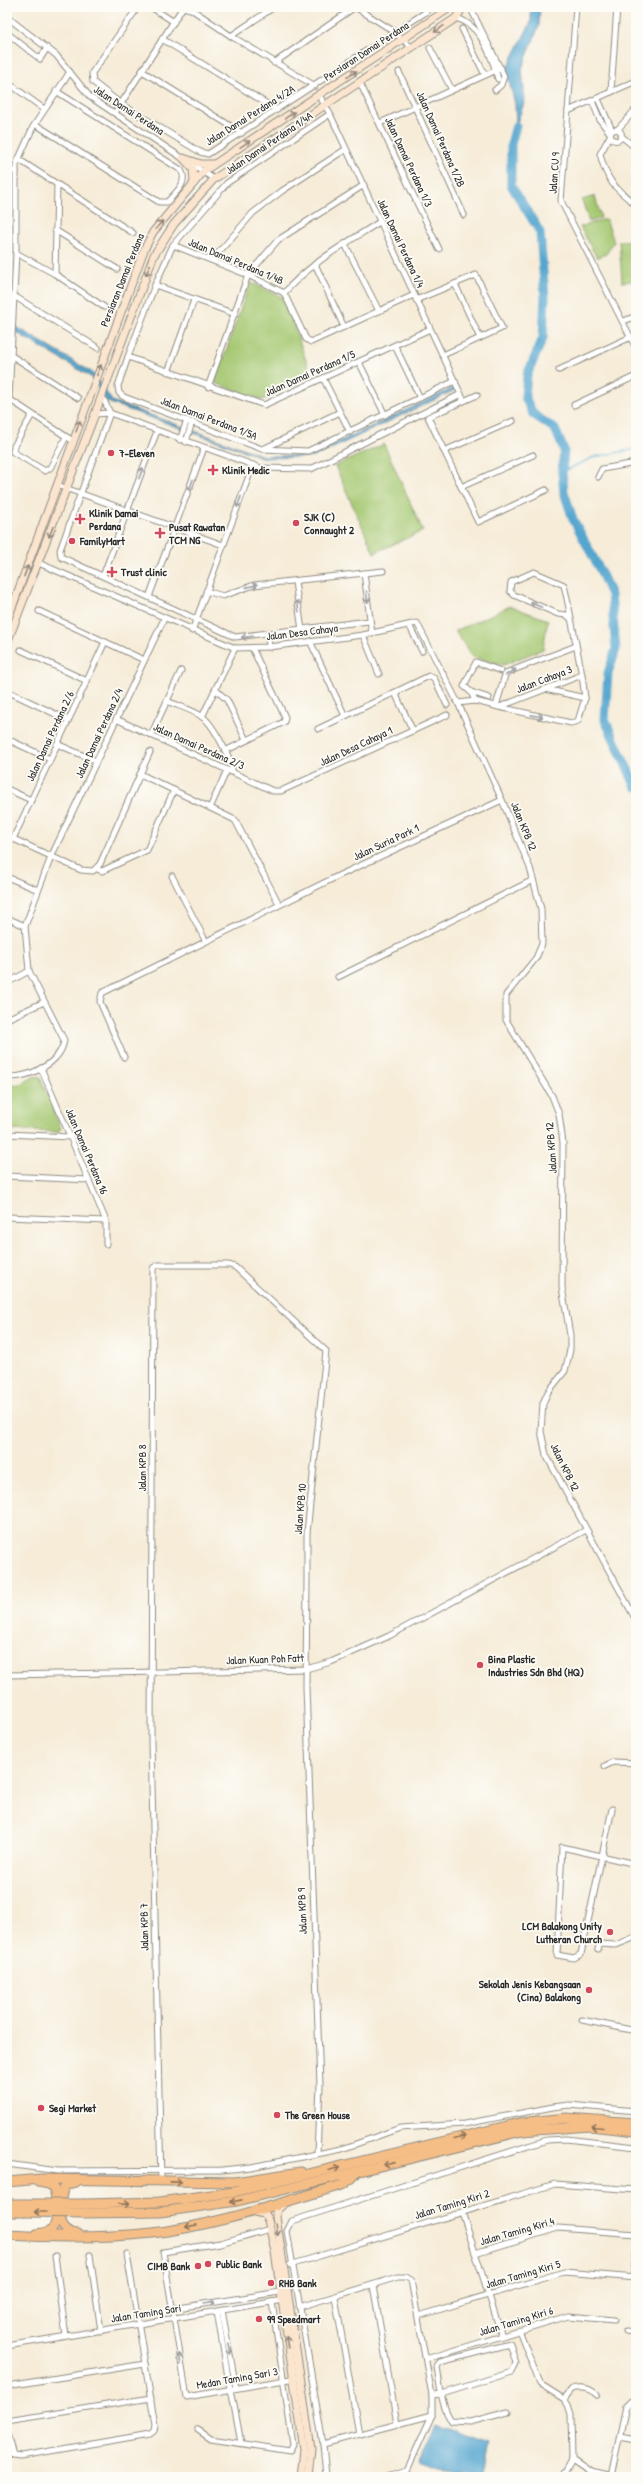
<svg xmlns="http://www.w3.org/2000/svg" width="643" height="2484" viewBox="0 0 643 2484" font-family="'Patrick Hand',sans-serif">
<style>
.green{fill:#a4c770;stroke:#68794e}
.water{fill:#55a6cf;stroke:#40687d}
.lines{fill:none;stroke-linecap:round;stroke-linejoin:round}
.stream{stroke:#55a6cf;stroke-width:1.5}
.river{stroke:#55a6cf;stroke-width:9}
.street-casing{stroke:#908c82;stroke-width:7}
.secondary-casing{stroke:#908c82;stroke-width:9}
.highway-casing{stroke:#908c82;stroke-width:11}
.street{stroke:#fff;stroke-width:5}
.secondary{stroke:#fbe5cf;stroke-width:7}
.highway{stroke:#f6be87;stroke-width:9}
.highway-bridge-casing{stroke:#908c82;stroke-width:11;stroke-linecap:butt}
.highway-bridge{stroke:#f6be87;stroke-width:9}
.oneway{stroke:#93887d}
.oneway2{stroke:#a0a0a0}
.oneway3{stroke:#907459}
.poi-dot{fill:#d1495b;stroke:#fdfcf7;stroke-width:1.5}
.labels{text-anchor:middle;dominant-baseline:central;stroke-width:3.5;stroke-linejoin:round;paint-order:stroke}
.street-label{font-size:11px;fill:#2b2b2b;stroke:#fdfcf7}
.poi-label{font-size:11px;font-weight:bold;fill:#2b2b2b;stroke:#fdfcf7;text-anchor:start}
</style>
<rect width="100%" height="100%" fill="#fdfcf7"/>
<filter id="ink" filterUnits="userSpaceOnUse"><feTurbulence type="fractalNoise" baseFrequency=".025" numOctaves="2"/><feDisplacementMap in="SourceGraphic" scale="8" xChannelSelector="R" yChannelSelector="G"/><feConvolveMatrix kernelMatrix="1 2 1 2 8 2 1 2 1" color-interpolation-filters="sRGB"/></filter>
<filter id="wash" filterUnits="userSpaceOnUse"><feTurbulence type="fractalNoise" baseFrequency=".012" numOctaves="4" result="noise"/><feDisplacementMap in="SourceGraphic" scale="16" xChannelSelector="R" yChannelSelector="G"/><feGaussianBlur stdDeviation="0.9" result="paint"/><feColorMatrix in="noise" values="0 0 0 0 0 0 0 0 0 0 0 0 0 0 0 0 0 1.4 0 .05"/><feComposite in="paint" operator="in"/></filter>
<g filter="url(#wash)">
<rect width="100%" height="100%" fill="#f6ecd8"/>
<g class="green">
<polygon points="595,196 601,218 589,222 582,200"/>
<polygon points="606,219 614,242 606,254 597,258 580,227"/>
<polygon points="636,240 636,281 622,282 619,241"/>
<polygon points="250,282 284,298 312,377 262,400 215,383"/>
<polygon points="384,444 423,531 374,553 335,466"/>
<polygon points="510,606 548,620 543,649 503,665 472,657 455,631"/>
<polygon points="35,1076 40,1077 61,1129 58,1132 7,1130 7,1085 19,1085"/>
</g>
<g class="water">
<polygon points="531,7 540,7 539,26 522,69 525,100 516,126 515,104 506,70 531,22"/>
<polygon points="10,165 10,323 93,373 112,401 264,456 311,455 455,387 455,390 314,457 264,458 107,402 91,377 7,327 7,166"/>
<polygon points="437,2425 489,2443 483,2477 459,2477 422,2461"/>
</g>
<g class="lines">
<polyline class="stream" points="562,472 594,457 636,449"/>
<polyline class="river" points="516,126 511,144 511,185 540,232 545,298 543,338 527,375 525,397 533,414 555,429 564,450 562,472 564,492 573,519 601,572 611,595 616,649 608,673 605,720 636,787"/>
</g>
</g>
<g filter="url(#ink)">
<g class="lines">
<g class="street-casing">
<g id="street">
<polyline points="138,7 92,73 93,82 121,104 200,152 208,154 426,12 430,7"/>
<polyline points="151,7 174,22"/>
<polyline points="355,7 395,32 412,48"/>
<polyline points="470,7 504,76 501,85 495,90"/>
<polyline points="576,7 561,201 636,348"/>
<polyline points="7,17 56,55 90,97 214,179"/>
<path d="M456 18C480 24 492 56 498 79"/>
<polyline points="462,29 485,75"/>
<polyline points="7,33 40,59 47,48"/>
<polyline points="231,36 274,7"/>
<polyline points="162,39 277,110"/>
<polyline points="430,48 452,90"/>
<polyline points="274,63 355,7"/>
<polyline points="142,71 242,133"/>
<polyline points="399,72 464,215"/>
<polyline points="7,82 44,109"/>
<polyline points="360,83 439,249"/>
<polyline points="611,92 617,7"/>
<polyline points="319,95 330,114 464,401"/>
<polyline points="598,99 612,130"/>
<polyline points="592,101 600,120 610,133"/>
<polyline points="568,111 636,81"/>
<polyline points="115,113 183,7 191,9 231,36 315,86"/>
<polyline points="330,114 227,183 173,245 155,285 128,357 118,386 119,393 124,397 262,449 308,451 455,381"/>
<polyline points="380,123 501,68"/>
<path d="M35 124 159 202H167C175 193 189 183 181 170L56 91"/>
<polyline points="618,129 636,109"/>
<circle cx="616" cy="135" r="5.5"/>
<path d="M610 136 600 154C607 182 615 188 636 205"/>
<polyline points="621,136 636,148"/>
<polyline points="18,159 133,233"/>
<polyline points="7,171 16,171"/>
<polyline points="55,230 117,269"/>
<polyline points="345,244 379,311"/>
<polyline points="173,245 248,275 284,293 306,339 311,342 414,295"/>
<polyline points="16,253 55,274 104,307"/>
<polyline points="212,260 253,213 282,191 346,149"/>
<polyline points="315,264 344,327"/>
<polyline points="55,274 57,185"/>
<polyline points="455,284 480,338"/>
<polyline points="155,285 235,314"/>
<path d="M284 293C311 262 347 243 381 221"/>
<polyline points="14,296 98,348"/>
<polyline points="416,300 476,275 502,328 443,355"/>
<polyline points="624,321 636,316"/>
<polyline points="395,346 420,398"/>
<polyline points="12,356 78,398"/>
<polyline points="128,357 264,405 430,329"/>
<polyline points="359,362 385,415"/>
<polyline points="559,370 631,337"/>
<polyline points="168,372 194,300"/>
<polyline points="323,378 350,432"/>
<polyline points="208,387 248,275 278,240 364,185"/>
<polyline points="477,395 428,417 478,522 546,490"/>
<polyline points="102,396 110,413"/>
<polyline points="9,399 16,253 16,165 33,127 70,72"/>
<polyline points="9,399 73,441"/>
<polyline points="574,405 636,376"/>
<polyline points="110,413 60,550 61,557 235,637 369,621"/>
<polyline points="95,414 110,413 261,468 311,469 461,394"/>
<polyline points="32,415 14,446 13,452 45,471 50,468 66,437"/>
<polyline points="180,440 187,420"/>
<polyline points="186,442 192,422"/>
<polyline points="263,449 340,412"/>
<polyline points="444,451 513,421"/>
<polyline points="598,477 602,469 636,463"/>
<polyline points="57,485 223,545"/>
<polyline points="461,487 533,455"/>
<polyline points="41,564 235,648 269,647 363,635 417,623 458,703 502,800 530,868 541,909 542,944 536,958 506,995 506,1020 552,1096 559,1114 563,1143 562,1287 570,1335 570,1350 565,1371 548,1392 543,1403 541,1431 546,1455 636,1620"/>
<polyline points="364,573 372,634"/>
<polyline points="103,576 157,431"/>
<polyline points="295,582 302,630"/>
<polyline points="206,591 223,596 254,585 383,571"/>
<polyline points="149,597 204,448"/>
<polyline points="39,611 144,660"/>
<polyline points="409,625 422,651"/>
<polyline points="192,631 253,465"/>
<polyline points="268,634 269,647"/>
<polyline points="363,635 379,674"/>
<polyline points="310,641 345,716"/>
<polyline points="21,650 87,681"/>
<polyline points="582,675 585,698"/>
<polyline points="216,690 227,700 246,740"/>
<polyline points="7,691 68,720"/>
<polyline points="471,692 489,698"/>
<polyline points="395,693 413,731"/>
<path d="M167 701C178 706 194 710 204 718 212 724 234 762 232 772"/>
<polyline points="475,701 471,692 464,686 476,662 501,671"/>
<path d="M458 703 475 701 499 707 582 675C576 645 571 615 564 585L534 572 511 582 510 591 514 595 558 614 567 615 571 619"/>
<polyline points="496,706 505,675 508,672 576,646"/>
<polyline points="499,707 571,723 578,721 585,698 545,689"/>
<polyline points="202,717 235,648"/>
<polyline points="116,719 273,791 281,791 447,715"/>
<polyline points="318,729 429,676 434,678 447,705"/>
<polyline points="151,735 181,671"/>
<polyline points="7,739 50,759"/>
<polyline points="57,744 96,761"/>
<polyline points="225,751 284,722 285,717 252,648"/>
<polyline points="140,774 235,820 279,904"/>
<polyline points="7,789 31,800"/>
<polyline points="210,808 227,770"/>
<polyline points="7,836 81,870 93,871 100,864 150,752"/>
<polyline points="13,839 105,642"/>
<polyline points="97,869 102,871 147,850 174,790"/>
<polyline points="172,876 205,940"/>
<polyline points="7,877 38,890"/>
<polyline points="7,918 25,926"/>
<polyline points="338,977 533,880"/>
<polyline points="7,983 29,971"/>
<polyline points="7,1019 44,1002"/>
<polyline points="124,1057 100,1002 102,993 340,875 502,800"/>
<polyline points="41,1068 106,1221 106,1244"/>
<path d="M7 1077C28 1078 61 1064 64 1040L29 971 25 926 51 857 164 619"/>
<polyline points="7,1134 70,1137"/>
<polyline points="7,1176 88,1180"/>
<polyline points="7,1217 106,1221"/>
<polyline points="7,1675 306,1669 331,1662 389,1636 586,1530"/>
<polyline points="605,1766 613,1762 636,1763"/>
<polyline points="612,1809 581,1954 574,1958 557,1955 562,1847 636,1864"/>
<polyline points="598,1949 600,1944 616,1945 636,1937"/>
<polyline points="582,2020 636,2031"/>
<polyline points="7,2164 58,2171 222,2170 251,2167 342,2149 400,2128 464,2124 553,2107 569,2105 636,2111"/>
<polyline points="161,2182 151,1741 153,1268 158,1265 229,1265 235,1267 326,1351 307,1533 307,1579 306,1687 320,2086 317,2153"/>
<polyline points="462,2212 502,2336"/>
<polyline points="270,2229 220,2243 163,2252 187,2397 296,2378"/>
<polyline points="475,2253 558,2228 636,2234"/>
<polyline points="90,2255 101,2331"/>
<polyline points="55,2256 66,2336"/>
<polyline points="290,2265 555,2184 636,2190"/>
<polyline points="633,2278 636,2255"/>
<polyline points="373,2285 397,2424"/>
<polyline points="335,2297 359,2434"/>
<polyline points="299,2307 398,2277 406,2277 411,2280 432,2395 432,2415 404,2477"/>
<polyline points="171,2309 280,2292"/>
<polyline points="222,2310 236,2388"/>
<polyline points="217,2311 230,2389"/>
<polyline points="418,2316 564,2272 636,2278"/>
<polyline points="519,2330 540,2384 564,2399 568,2405 571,2414 572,2459 591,2472 613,2477"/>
<polyline points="626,2331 636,2333"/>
<polyline points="7,2346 284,2300"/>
<polyline points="426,2359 568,2316 614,2320"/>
<polyline points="7,2386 145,2364"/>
<polyline points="231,2389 241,2443"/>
<path d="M432 2395 442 2394 512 2372 516 2363 510 2344 440 2362 437 2367C440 2383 441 2408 452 2421L470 2422 508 2412"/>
<path d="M564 2399 572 2389C582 2386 590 2388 597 2395"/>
<polyline points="7,2421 151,2398"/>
<polyline points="198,2430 211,2439 290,2451 293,2445 272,2302"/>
<polyline points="7,2434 13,2455 21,2456 150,2434 154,2431 155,2425 127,2254"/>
<polyline points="620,2437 636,2440"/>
<polyline points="323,2444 432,2415"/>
<polyline points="326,2477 323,2444 287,2231 292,2221 547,2140 566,2139 636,2147"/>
<polyline points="382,2477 406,2470"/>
<polyline points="562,2477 572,2459"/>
<polyline points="611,2477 626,2406 632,2400 636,2401"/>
</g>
</g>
<g class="secondary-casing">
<g id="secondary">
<polyline points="183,158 201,164 213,164"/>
<polyline points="184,159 193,169 194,183"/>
<polyline points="7,621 144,250 153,232 204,171 451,7"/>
<polyline points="7,643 95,414 154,255 174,224 214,179 456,18 463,7"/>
<polyline points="285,2203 276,2211 276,2217 311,2448 308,2477"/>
<polyline points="254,2212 264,2214 268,2220 275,2252 304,2449 301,2477"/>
</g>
</g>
<g class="highway-casing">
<g id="highway">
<polyline points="7,2182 41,2179 235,2182 301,2172"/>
<path d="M76 2182 66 2184 63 2188C59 2206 55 2233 78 2234"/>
<polyline points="7,2204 23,2204"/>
<polyline points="85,2204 159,2202 234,2192 520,2123 567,2118 636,2123"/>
<polyline points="7,2212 23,2212"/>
<polyline points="85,2213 160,2212 237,2201 522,2131 590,2126 636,2131"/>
<path d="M37 2234C42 2233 49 2233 52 2229 60 2221 56 2198 54 2188L49 2184 39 2182"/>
<path d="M7 2235C56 2238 104 2238 153 2233 218 2225 280 2203 342 2185L352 2178 356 2173"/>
</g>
</g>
<use href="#street" class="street"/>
<use href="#secondary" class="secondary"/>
<use href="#highway" class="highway"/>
<g class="highway-bridge-casing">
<g id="highway-bridge">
<polyline points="23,2204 85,2204"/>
<polyline points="23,2212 85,2213"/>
</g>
</g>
<use href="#highway-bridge" class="highway-bridge"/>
</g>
<defs><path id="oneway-shaft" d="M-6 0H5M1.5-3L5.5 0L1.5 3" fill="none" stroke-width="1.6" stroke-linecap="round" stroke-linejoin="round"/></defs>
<g class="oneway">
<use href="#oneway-shaft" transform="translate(439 29) rotate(146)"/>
<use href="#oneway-shaft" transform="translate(352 74) rotate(-33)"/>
<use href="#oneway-shaft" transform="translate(290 115) rotate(-34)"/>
<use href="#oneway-shaft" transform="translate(245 144) rotate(-34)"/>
<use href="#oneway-shaft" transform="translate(159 225) rotate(-50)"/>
<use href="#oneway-shaft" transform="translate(148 270) rotate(111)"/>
<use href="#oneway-shaft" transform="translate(99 370) rotate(-69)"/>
<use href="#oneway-shaft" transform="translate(78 426) rotate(-71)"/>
<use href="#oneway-shaft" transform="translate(51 532) rotate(111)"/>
<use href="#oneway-shaft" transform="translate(26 571) rotate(-70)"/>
<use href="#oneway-shaft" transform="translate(277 2230) rotate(82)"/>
<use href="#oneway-shaft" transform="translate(287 2342) rotate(-98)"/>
</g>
<g class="oneway2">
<use href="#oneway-shaft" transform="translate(141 473) rotate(-70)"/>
<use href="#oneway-shaft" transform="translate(191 485) rotate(110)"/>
<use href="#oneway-shaft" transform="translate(239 502) rotate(110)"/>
<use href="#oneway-shaft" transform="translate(252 586) rotate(-13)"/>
<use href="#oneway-shaft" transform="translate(367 597) rotate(84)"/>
<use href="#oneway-shaft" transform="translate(536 605) rotate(-157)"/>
<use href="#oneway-shaft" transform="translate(298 606) rotate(-98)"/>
<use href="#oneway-shaft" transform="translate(247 637) rotate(173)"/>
<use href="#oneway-shaft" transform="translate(511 672) rotate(-30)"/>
<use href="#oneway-shaft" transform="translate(537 716) rotate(11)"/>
<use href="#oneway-shaft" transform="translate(209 2303) rotate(-9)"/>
<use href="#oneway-shaft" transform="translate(229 2349) rotate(80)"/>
<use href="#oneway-shaft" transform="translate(180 2359) rotate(-100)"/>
</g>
<g class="oneway3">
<use href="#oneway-shaft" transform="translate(597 2127) rotate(-175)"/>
<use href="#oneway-shaft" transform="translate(460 2137) rotate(-14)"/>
<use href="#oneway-shaft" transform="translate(389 2164) rotate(166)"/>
<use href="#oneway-shaft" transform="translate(334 2169) rotate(-14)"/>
<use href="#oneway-shaft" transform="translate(176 2182) rotate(1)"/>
<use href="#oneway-shaft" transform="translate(236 2201) rotate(169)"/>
<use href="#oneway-shaft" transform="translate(124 2204) rotate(-1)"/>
<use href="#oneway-shaft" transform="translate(40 2212) rotate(-180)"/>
<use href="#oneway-shaft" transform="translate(191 2226) rotate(169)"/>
</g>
</g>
<g class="poi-dot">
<circle cx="111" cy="453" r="4"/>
<path d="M211 464h4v4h4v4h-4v4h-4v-4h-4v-4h4z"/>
<path d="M78 513h4v4h4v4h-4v4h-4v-4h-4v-4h4z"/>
<circle cx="296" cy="523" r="4"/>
<path d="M158 527h4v4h4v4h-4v4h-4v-4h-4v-4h4z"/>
<circle cx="72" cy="541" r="4"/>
<path d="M110 566h4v4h4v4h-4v4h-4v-4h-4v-4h4z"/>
<circle cx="480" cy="1665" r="4"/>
<circle cx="610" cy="1932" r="4"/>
<circle cx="589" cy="1990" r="4"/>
<circle cx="41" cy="2108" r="4"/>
<circle cx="277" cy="2115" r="4"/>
<circle cx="208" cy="2264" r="4"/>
<circle cx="198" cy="2266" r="4"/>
<circle cx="271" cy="2283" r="4"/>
<circle cx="259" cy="2319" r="4"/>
</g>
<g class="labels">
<g class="street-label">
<text transform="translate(366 51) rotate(-33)">Persiaran Damai Perdana</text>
<text transform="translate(129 110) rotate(33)">Jalan Damai Perdana</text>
<text transform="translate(250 115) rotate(-32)">Jalan Damai Perdana 4/2A</text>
<text transform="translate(441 139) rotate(66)">Jalan Damai Perdana 1/2B</text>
<text transform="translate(269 143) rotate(-34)">Jalan Damai Perdana 1/4A</text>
<text transform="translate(409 162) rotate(65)">Jalan Damai Perdana 1/3</text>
<text transform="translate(554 173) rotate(-86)">Jalan CU 9</text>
<text transform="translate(401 243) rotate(65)">Jalan Damai Perdana 1/4</text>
<text transform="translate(236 261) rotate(23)">Jalan Damai Perdana 1/4B</text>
<text transform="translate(122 280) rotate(-68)">Persiaran Damai Perdana</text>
<text transform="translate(310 373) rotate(-24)">Jalan Damai Perdana 1/5</text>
<text transform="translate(209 418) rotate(21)">Jalan Damai Perdana 1/5A</text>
<text transform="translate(302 632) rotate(-7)">Jalan Desa Cahaya</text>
<text transform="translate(544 679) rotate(-21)">Jalan Cahaya 3</text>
<text transform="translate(99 733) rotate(-65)">Jalan Damai Perdana 2/4</text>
<text transform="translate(50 736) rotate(-65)">Jalan Damai Perdana 2/6</text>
<text transform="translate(199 746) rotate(24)">Jalan Damai Perdana 2/3</text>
<text transform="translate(356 746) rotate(-25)">Jalan Desa Cahaya 1</text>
<text transform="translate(524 826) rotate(68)">Jalan KPB 12</text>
<text transform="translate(386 842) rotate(-25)">Jalan Suria Park 1</text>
<text transform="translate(551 1148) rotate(-94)">Jalan KPB 12</text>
<text transform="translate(87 1151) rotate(67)">Jalan Damai Perdana 16</text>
<text transform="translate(565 1467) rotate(64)">Jalan KPB 12</text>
<text transform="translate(142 1468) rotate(-90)">Jalan KPB 8</text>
<text transform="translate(300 1509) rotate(-85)">Jalan KPB 10</text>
<text transform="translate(265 1659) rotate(-2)">Jalan Kuan Poh Fatt</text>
<text transform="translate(302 1911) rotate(-92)">Jalan KPB 9</text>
<text transform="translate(144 1927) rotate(-91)">Jalan KPB 7</text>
<text transform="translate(452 2204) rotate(-17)">Jalan Taming Kiri 2</text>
<text transform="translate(517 2231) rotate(-16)">Jalan Taming Kiri 4</text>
<text transform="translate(523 2274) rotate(-16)">Jalan Taming Kiri 5</text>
<text transform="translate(146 2313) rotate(-9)">Jalan Taming Sari</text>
<text transform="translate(516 2321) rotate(-17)">Jalan Taming Kiri 6</text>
<text transform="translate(237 2378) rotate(-10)">Medan Taming Sari 3</text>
</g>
<g class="poi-label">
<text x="119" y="453">7-Eleven</text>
<text x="222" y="470">Klinik Medic</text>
<text x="89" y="513">Klinik Damai<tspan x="89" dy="13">Perdana</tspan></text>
<text x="304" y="517">SJK (C)<tspan x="304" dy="13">Connaught 2</tspan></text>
<text x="169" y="527">Pusat Rawatan<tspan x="169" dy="13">TCM NG</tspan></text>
<text x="80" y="541">FamilyMart</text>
<text x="121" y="572">Trust clinic</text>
<text x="488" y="1659">Bina Plastic<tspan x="488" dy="13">Industries Sdn Bhd (HQ)</tspan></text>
<text x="602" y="1926" text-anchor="end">LCM Balakong Unity<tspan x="602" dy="13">Lutheran Church</tspan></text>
<text x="581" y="1984" text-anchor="end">Sekolah Jenis Kebangsaan<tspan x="581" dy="13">(Cina) Balakong</tspan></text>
<text x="49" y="2108">Segi Market</text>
<text x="285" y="2115">The Green House</text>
<text x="216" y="2264">Public Bank</text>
<text x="190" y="2266" text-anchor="end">CIMB Bank</text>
<text x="279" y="2283">RHB Bank</text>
<text x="267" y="2319">99 Speedmart</text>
</g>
</g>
<rect width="643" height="2484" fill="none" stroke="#fdfcf7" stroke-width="24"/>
</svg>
